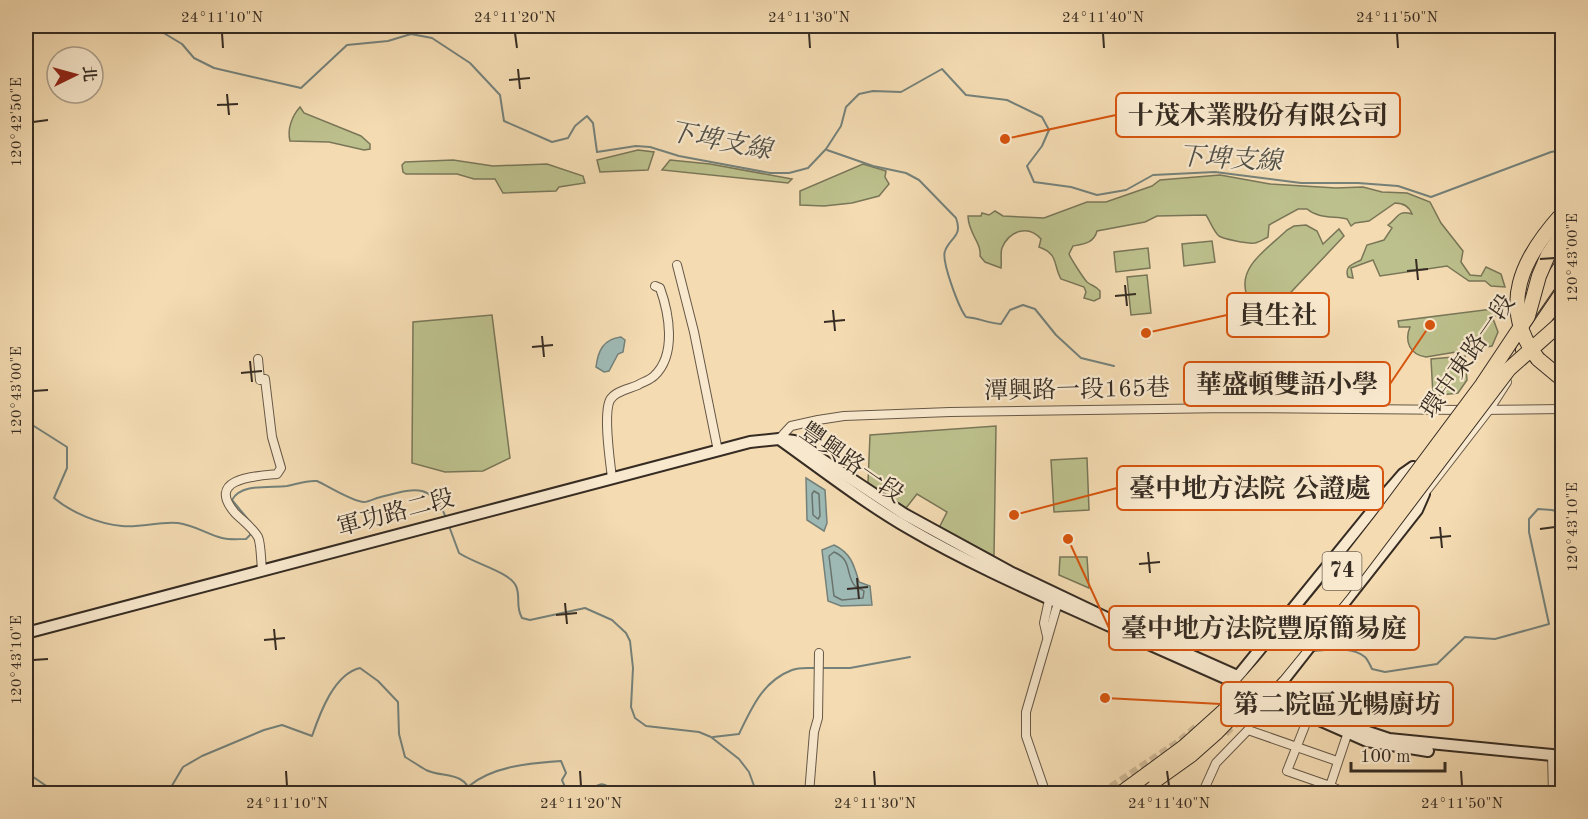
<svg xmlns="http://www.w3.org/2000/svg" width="1588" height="819" viewBox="0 0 1588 819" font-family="'Old Standard TT','Noto Serif TC',serif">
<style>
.green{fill:#bcc08c;stroke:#797658;stroke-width:1.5}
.water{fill:#9eb9b4;stroke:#74817a;stroke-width:1.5}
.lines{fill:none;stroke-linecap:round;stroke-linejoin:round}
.shore{stroke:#6a726c;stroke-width:1.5}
.stream{stroke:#74817a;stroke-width:2}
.street-tunnel{stroke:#ceb895;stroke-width:8;stroke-dasharray:8 4;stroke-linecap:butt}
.street-casing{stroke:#665847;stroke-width:10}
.secondary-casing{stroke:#362c23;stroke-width:14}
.highway-casing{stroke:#362c23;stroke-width:16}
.street{stroke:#f8e8cd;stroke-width:8}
.secondary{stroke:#f8e8cd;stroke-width:10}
.highway{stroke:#f4dbb2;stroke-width:14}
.highway-bridge-casing{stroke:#362c23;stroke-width:16;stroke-linecap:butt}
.highway-bridge{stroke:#f4dbb2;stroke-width:14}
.ticks{fill:none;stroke:#362c23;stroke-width:2}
.labels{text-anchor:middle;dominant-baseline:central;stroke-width:4.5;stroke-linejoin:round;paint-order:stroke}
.shield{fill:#f8e8cd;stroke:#706456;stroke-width:1.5}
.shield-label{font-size:22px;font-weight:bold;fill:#362c23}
.street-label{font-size:24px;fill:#362c23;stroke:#f8e8cd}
.water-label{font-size:26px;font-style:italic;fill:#504f47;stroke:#f8e8cd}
.leader{fill:none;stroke:#d6540e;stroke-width:2}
.callout-dot{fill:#d6540e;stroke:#f8e8cd;stroke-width:2}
.callout{fill:#f8e8cd;stroke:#d6540e;stroke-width:2}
.callout-label{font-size:26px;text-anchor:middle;font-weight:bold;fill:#362c23}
.neatline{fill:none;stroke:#362c23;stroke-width:2}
.ticks-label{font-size:15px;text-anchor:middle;fill:#362c23}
</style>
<rect width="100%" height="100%" fill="#f4dbb2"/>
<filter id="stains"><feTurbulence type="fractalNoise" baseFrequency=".00333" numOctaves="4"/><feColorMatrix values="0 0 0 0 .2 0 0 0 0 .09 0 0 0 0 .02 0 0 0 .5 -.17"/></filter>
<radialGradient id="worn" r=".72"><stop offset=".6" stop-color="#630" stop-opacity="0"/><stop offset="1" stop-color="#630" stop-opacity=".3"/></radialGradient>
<g class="green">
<path d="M300 107 304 113 361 136 370 144V149L364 150 329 142 290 141C287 129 292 116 300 107Z"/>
<polygon points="638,150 654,152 648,170 600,172 597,160"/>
<polygon points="453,160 493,166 547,164 583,176 585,183 559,187 556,191 503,193 495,179 474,179 457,174 406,174 403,172 402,165 405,162"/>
<polygon points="670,160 710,164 792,179 788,183 662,170"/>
<polygon points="863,164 886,171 885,177 889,184 879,196 852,203 824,206 800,205 800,191"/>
<path d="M1220 175 1270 184 1336 188 1363 187 1382 192 1407 193 1430 202 1441 223 1463 251 1461 262 1470 275 1481 276 1486 267 1501 274 1505 287 1491 286 1485 281H1469L1447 266 1380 276 1373 260 1351 268 1353 278 1348 277C1344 266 1353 264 1361 260L1367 245 1384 240 1392 228 1388 225C1399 217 1397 210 1412 214 1409 206 1402 203 1395 203L1369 221 1355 223 1351 226 1347 219C1334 216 1319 219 1307 209H1298L1269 225 1268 237C1264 239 1259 242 1255 243 1247 244 1224 239 1219 236 1214 232 1210 221 1206 215L1157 216 1145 222 1097 231C1094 243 1084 244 1073 246L1069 254C1071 259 1084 279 1087 282 1092 286 1096 286 1100 291V298L1094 301 1084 298 1086 292 1084 287 1061 279C1053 265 1059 254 1039 247L1041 239C1028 224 1009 231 1002 248 1000 253 1002 262 1001 268L985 262 980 256C982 243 968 233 968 216H981L982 213 989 215 995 211 1003 216 1044 218 1087 202H1106L1152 186 1160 180Z"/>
<path d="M1306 225 1317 231 1323 244 1339 229 1344 236 1261 324 1255 318 1266 307C1258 307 1251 304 1247 295 1236 267 1270 247 1287 230L1294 226Z"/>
<polygon points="1212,241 1215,262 1184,266 1182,244"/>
<polygon points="1148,248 1150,268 1116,272 1114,252"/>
<polygon points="1147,275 1151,313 1131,315 1127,277"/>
<path d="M1500 308 1501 315 1492 316 1498 332 1492 346 1426 357C1410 355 1404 341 1410 327H1399L1398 321Z"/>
<polygon points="492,315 510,458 483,471 445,472 412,463 413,322"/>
<polygon points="1465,356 1467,380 1458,393 1433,396 1431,359"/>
<polygon points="996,426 994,556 939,528 947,512 917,494 906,508 868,483 870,435"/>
<polygon points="1087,458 1089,510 1054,512 1051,460"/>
<polygon points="1060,557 1087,557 1089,588 1059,575"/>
</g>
<g class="water">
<path d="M621 337 625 340 623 352 618 354 609 371 604 372 596 367C598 351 603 339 621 337Z"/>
<polygon points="806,478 825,490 827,523 824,531 807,520"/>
<path d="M834 545C851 553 854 565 859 582L870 586 872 605 841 606 828 601 822 550Z"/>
</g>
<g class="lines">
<g class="shore">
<polygon points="814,491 819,494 820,516 818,519 813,515 812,494"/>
<path d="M834 552C853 560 845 575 855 586 858 588 861 589 864 591L863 598 842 600 834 596 829 556Z"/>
</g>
<g class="stream">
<polyline points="152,26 182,44 194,58 214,68 301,88 347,45 388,41 411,34 432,38 470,63 500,95 504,121 552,142 568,138 575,126 587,116 593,123 597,152 636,146 650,147 679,156 770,173 789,173 808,168 826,149 841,126 846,107 859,94 873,91 901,92 942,69 966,95 1007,100 1042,117 1049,130 1042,146 1027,166 1034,182 1071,187 1097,195 1126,190 1153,175 1215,172 1301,183 1358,183 1398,186 1431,197 1551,152 1562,150"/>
<path d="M827 150 873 166 906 173 919 180 956 218C963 237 950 237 945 251 941 261 959 308 966 317 978 318 988 323 1001 324L1010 310 1023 305 1035 309 1056 335 1081 358 1114 366"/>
<path d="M26 421 67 447V468L54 498C72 513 99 524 122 526 141 528 160 521 178 523 194 525 207 534 222 538 230 540 238 539 246 539L252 533"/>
<path d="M449 526 459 553C473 563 510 572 516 586 521 597 515 606 522 618L530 620 585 608 612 620 626 633 630 641 633 668 631 707 635 718 646 726 699 732 711 737 739 759 749 772 757 794"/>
<path d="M256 529 232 500C241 483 271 488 287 486 297 484 307 480 317 481 328 486 353 502 364 502 368 502 374 499 377 498 410 490 431 479 446 518"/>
<path d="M1313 651C1328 650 1353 646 1365 657 1368 660 1370 665 1372 669L1385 672 1437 664 1465 637 1495 639 1549 624 1529 532V519L1538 509 1552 510 1562 513"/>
<polyline points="821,668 850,668 910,657"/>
<path d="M713 737 739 734C752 707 763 681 792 670 799 667 808 668 815 668"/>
<polyline points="26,772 58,794"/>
<path d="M469 786C493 766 531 763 561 761L566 773 562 780 568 794"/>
<path d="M167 794 183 767 202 756 264 730 282 725 312 736C320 713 334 674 360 668L378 681 398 702 399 734 405 757C412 761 419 766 426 770 443 778 465 771 471 794"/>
<path d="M584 794C599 783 603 779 617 794"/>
</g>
<g class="street-tunnel">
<polyline points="1272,646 1389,498"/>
<polyline points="1225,733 1253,708 1283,672"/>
<polyline points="1101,794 1179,742 1199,725"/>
<polyline points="1145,794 1164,781"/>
</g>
<g class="street-casing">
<g id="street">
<polyline points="677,265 694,332 718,451"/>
<path d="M258 359 260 380 265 379 272 437 281 468 277 474C256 476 205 478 235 513 242 520 253 528 258 537 261 543 261 562 262 569"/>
<polyline points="1477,410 1562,409"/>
<polyline points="779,439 791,426 818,420 844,416 950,412 1230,408 1465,410"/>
<path d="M612 478C610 461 603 414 610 400 615 391 629 389 638 385 643 382 650 380 654 376 677 355 669 313 660 288L655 286"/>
<polyline points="1424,494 1489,410 1507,382"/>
<polyline points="1047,636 1044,623 1050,595"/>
<polyline points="1310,713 1287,771 1330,786 1349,729"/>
<polyline points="1552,755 1553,794"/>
<polyline points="1330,786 1348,794"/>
<polyline points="809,794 814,732 818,718 819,653"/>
<polyline points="1046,794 1026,736 1026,712 1059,599"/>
<polyline points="1202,794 1216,763 1248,730 1337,761"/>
</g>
</g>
<g class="secondary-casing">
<g id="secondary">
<path d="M782 441C824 471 865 503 910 529 975 567 1044 596 1112 627"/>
<polyline points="26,633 750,442 779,439 794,441 904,514 1010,572 1109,619 1350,726 1389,739 1562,756"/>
<polyline points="1126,634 1232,681"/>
<polyline points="1235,680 1390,489 1403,474 1413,467"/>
<polyline points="1249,689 1367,741 1428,751"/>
<polyline points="1271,696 1417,510 1424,494"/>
</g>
</g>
<g class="highway-casing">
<g id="highway">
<polyline points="1529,313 1562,265"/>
<polyline points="1523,350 1562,293"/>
<polyline points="1538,359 1562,379"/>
</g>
</g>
<use href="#street" class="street"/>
<use href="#secondary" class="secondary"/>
<use href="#highway" class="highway"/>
<g class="highway-bridge-casing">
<g id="highway-bridge">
<path d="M1538 359C1497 306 1523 257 1562 214"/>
<polyline points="1156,780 1191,755 1217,732 1275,672 1342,590 1509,369 1562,322"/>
<polyline points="1120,794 1184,747 1224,711 1265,665 1333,582 1382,519 1482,385 1528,316 1539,276 1548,255 1562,234"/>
</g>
</g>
<use href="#highway-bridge" class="highway-bridge"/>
</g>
<path class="ticks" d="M222 33 223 48M515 33 517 48M809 33 810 48M1103 33 1104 48M1397 33 1398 48M518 69 520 89M509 80 530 78M227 94 229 115M217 105 238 104M33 122 48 120M1416 259 1418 280M1540 259 1555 258M1407 271 1428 269M1125 285 1127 306M1115 296 1136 294M833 310 835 331M824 322 845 320M542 336 544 357M532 347 553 345M250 361 252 382M241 373 262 371M33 391 48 390M1440 527 1442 548M1540 529 1555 527M1430 538 1451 536M1148 552 1150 573M1139 564 1160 562M857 578 859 599M847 589 868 587M565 603 567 624M556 615 577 613M274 629 276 650M264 640 285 638M33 660 48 659M286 771 287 786M580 771 581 786M874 771 875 786M1167 771 1169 786M1461 771 1462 786"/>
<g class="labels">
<rect class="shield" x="1322.5" y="552" width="39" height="38" rx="4.5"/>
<g class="shield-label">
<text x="1342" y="571">74</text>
</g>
<g class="street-label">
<text transform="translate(1469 357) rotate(-55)">環中東路一段</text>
<text transform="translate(1077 391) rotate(-1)">潭興路一段165巷</text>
<text transform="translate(851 464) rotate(35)">豐興路一段</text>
<text transform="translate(396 514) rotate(-15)">軍功路二段</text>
</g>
<g class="water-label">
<text transform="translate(720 142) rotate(11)">下埤支線</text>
<text transform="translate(1230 160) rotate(3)">下埤支線</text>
</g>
</g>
<path class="leader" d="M1005 139L1116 115M1146 333L1227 315M1430 325L1390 384M1014 515L1117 488M1068 539L1109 628M1105 698L1221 704"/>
<g class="callout-dot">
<circle cx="1005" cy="139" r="6"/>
<circle cx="1146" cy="333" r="6"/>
<circle cx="1430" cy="325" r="6"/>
<circle cx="1014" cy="515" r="6"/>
<circle cx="1068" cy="539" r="6"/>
<circle cx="1105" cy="698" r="6"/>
</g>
<g class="callout">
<rect x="1116" y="93" width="284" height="44" rx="6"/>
<rect x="1227" y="293" width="102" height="44" rx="6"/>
<rect x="1184" y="362" width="206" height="44" rx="6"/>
<rect x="1117" y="466" width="266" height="44" rx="6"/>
<rect x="1109" y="606" width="310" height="44" rx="6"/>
<rect x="1221" y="682" width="232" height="44" rx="6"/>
</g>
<g class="callout-label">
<text x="1258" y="124">十茂木業股份有限公司</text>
<text x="1278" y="324">員生社</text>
<text x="1287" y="393">華盛頓雙語小學</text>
<text x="1250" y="497">臺中地方法院 公證處</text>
<text x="1264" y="637">臺中地方法院豐原簡易庭</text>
<text x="1337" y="713">第二院區光暢廚坊</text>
</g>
<rect width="1588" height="819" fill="none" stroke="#f4dbb2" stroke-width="66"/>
<g transform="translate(75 75) rotate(85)"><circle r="28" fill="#f8e8cd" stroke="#aa9d89" stroke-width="1.5"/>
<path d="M0-4.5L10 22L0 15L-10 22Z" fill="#8f2418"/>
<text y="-9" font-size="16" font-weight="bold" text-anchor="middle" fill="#362c23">北</text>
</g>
<path d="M1351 762v9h94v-9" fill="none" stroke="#362c23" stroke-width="3"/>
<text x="1360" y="762" font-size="18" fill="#362c23" stroke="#f8e8cd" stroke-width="4.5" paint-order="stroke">100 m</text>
<rect x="33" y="33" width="1522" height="753" class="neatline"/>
<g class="ticks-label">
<text x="222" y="22">24°11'10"N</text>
<text x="515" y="22">24°11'20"N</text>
<text x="809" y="22">24°11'30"N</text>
<text x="1103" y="22">24°11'40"N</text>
<text x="1397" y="22">24°11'50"N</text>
<text transform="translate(16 122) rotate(-90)" y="5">120°42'50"E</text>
<text transform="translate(1572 258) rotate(-90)" y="5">120°43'00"E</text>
<text transform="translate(16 391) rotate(-90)" y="5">120°43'00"E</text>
<text transform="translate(1572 527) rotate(-90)" y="5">120°43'10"E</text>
<text transform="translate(16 660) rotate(-90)" y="5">120°43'10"E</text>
<text x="287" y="808">24°11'10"N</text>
<text x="581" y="808">24°11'20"N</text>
<text x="875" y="808">24°11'30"N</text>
<text x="1169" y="808">24°11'40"N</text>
<text x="1462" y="808">24°11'50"N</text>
</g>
<rect width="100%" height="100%" filter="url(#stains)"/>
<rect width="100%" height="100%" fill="url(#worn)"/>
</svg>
